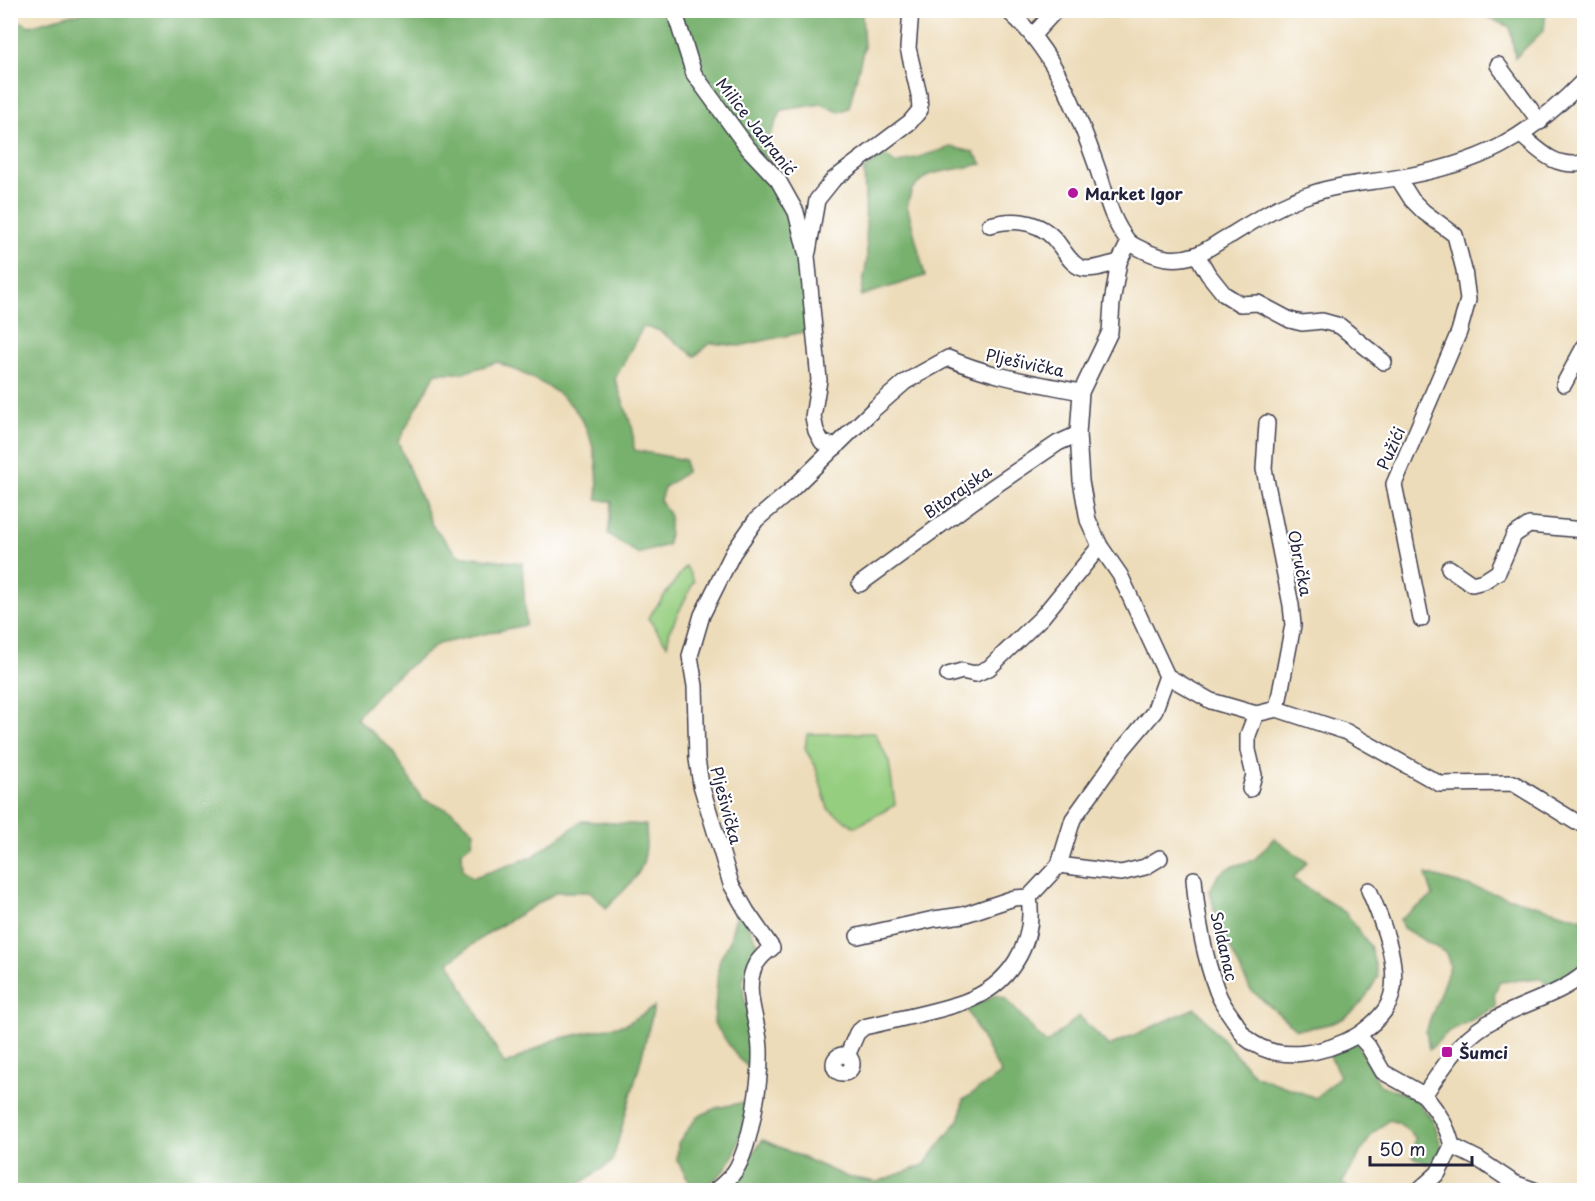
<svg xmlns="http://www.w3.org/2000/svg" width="1595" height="1201" viewBox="0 0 1595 1201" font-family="'Playpen Sans',sans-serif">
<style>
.green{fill:#96ce80;stroke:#5c785e;stroke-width:1.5}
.forest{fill:#78b16e;stroke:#4d6a54;stroke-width:1.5}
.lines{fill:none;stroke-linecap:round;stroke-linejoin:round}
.minor-casing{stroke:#403e4e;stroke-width:18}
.minor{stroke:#fff;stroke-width:15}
.poi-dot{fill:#b5179e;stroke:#fff;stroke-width:2}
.labels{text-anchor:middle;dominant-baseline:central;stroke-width:4.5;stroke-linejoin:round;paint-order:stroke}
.street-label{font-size:16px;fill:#22223b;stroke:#fff}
.poi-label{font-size:16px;font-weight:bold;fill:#22223b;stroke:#fff;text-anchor:start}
</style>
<rect width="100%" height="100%" fill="#fff"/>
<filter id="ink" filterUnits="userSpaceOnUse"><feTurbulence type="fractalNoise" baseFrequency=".0167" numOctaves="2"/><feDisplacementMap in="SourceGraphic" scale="12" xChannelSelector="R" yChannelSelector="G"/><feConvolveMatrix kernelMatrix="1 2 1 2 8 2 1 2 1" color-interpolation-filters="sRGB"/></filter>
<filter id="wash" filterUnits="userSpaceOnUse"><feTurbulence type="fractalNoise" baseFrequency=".008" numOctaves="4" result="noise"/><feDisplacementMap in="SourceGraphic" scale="24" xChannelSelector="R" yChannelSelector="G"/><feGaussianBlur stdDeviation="1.35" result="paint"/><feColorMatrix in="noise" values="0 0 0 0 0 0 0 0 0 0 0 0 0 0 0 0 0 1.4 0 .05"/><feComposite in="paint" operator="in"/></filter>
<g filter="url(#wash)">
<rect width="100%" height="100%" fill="#eddcb9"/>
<g class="green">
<polygon points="686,566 694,581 670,630 667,645 648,618"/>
<polygon points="875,733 889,762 895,805 855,827 828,809 815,765 805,749 807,734"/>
</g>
<g class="forest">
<path d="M106 10H820L827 14 830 11H864L862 15 864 47 849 108 839 112 822 104 782 110 763 150 795 208 809 294 804 332 739 346 711 343 695 356 658 330 643 327 615 379 633 430 634 450 685 460 686 472 664 488 660 500 670 516 668 545 638 554 608 534 612 502 597 499C600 467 593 428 570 404 551 384 522 374 498 362L462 373H436L398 442 432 525 458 555 522 563 526 625 438 644 386 684 356 718 391 749 422 799 451 811 474 831 472 843 462 851 463 870 472 878 532 857 582 821 646 825C649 871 637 877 606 908L591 892H557L490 932 449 962 505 1065 553 1040 626 1024 654 1007 639 1067 612 1162 570 1190H11L10 11 13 18 29 26 69 15Z"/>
<polygon points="1482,11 1546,11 1544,30 1515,58 1510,27 1484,16"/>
<polygon points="951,147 973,152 982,164 930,174 912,189 907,205 925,276 861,296 867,259 864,170 883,154 896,164"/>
<path d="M1274 838 1307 862 1293 879 1346 913 1370 946 1378 976C1357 1017 1341 1026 1296 1029L1250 989 1216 919 1210 891 1218 875 1230 867 1254 860Z"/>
<path d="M1426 874 1584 919V961L1552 989 1540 978 1500 982C1494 991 1493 997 1496 1007L1448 1032 1429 1050 1426 1031 1450 966 1446 953 1403 928 1400 919 1433 896Z"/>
<polygon points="738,908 758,943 743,979 744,996 752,1027 753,1071 738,1058 714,1023 718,969 720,959 729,943"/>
<polygon points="995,995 1005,998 1046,1044 1079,1016 1109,1046 1195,1008 1254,1075 1316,1098 1340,1076 1330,1056 1356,1043 1380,1085 1415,1098 1434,1122 1443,1153 1428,1164 1413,1157 1415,1137 1399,1123 1389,1120 1372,1134 1342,1183 1351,1190 723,1190 763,1140 847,1177 877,1182 924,1165 960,1118 963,1100 1001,1074 967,1010"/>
<path d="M741 1103 748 1104C740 1135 738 1164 710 1183 705 1187 701 1190 694 1190L677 1160 678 1143 697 1117 716 1108Z"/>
</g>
</g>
<g filter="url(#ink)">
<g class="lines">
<g class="minor-casing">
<g id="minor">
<polyline points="674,10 694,74 748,148 778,180 796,212 807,256 819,380 813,417 816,431 822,442 836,447"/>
<path d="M1007 10C1055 50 1078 113 1098 170 1106 194 1111 221 1128 241 1131 244 1135 246 1139 248 1158 258 1174 262 1195 255 1207 251 1219 241 1231 235 1257 219 1282 203 1311 194 1338 184 1368 183 1396 178 1480 164 1525 141 1584 80"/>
<polyline points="1033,35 1056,10"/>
<polyline points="1498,65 1540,122"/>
<path d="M1521 135C1542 153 1555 168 1584 163"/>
<polyline points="1398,178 1412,200 1424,212 1455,235 1464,270 1468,300 1459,332 1394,484 1421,619"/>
<path d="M990 225C1017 217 1044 222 1060 246 1066 254 1072 265 1082 268 1093 271 1109 264 1119 262"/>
<polyline points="1129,242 1119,262 1112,303 1110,332 1081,392 1078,434 1081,481 1088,520 1100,546 1120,575 1167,676 1211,701 1256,714 1277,709 1347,732 1440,784 1513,783 1576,822 1584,822"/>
<polyline points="808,252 817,200 833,180 910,122 920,110 919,95 908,48 911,10"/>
<polyline points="1197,255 1208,274 1224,294 1240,304 1258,303 1290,320 1302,323 1322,321 1340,326 1384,362"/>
<polyline points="1564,384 1584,347"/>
<polyline points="1267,423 1264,469 1291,605 1293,625 1277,709"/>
<polyline points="1449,568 1472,584 1484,581 1498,572 1514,535 1529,525 1584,530"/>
<polyline points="860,584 990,489 1058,443 1078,434"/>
<polyline points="948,675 962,671 975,674 989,668 1042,617 1100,546"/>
<polyline points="1250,789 1254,775 1248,750 1248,735 1256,714"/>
<polyline points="1059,865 1121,873 1145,867 1160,858"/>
<path d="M1194 879C1197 916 1204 956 1217 991 1221 1003 1229 1013 1236 1023 1239 1028 1242 1034 1246 1038 1278 1065 1326 1053 1358 1035L1368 1046 1383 1072 1424 1095"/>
<polyline points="858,936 934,919 963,915 1014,898 1029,897 1059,865 1073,819 1123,749 1154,712 1167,676"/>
<path d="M1358 1035C1368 1028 1378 1020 1385 1010 1407 978 1382 921 1369 890"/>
<circle cx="843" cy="1064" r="9"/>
<path d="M847 1056 857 1033 864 1027C897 1019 932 1013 964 1002 1009 986 1036 944 1029 897"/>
<polyline points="1452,1146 1478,1159 1514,1183 1534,1190"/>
<path d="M716 1190C722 1185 730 1178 735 1171 751 1146 761 1080 760 1050 760 1024 741 990 756 964 760 958 766 952 772 948L747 912 731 884 701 785 697 759 695 686 690 656 702 615 733 553 756 520 789 492 874 409 905 382 948 358C991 377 1036 383 1081 392"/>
<path d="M1419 1190 1438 1173 1452 1146C1447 1125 1438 1112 1424 1095 1447 1063 1460 1037 1497 1018 1526 1002 1559 995 1584 974"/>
</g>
</g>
<use href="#minor" class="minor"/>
</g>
</g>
<g class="poi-dot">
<circle cx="1073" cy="193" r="6"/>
<rect x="1441" y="1046" width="12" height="12" rx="3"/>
</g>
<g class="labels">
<g class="street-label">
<text transform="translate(757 126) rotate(52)">Milice Jadranić</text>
<text transform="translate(1025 362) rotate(12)">Plješivička</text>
<text transform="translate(1390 448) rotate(-66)">Pužići</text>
<text transform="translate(957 491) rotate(-35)">Bitorajska</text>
<text transform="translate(1301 563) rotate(79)">Obručka</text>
<text transform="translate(727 805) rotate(75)">Plješivička</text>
<text transform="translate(1225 946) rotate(77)">Soldanac</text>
</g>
<g class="poi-label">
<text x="1085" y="193">Market Igor</text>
<text x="1459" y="1052">Šumci</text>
</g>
</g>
<rect width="1595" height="1201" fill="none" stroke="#fff" stroke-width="36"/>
<path d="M1370 1156v9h102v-9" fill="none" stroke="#22223b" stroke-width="3"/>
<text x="1379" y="1156" font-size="18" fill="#22223b" stroke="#ffffff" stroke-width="4.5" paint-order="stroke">50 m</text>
</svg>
